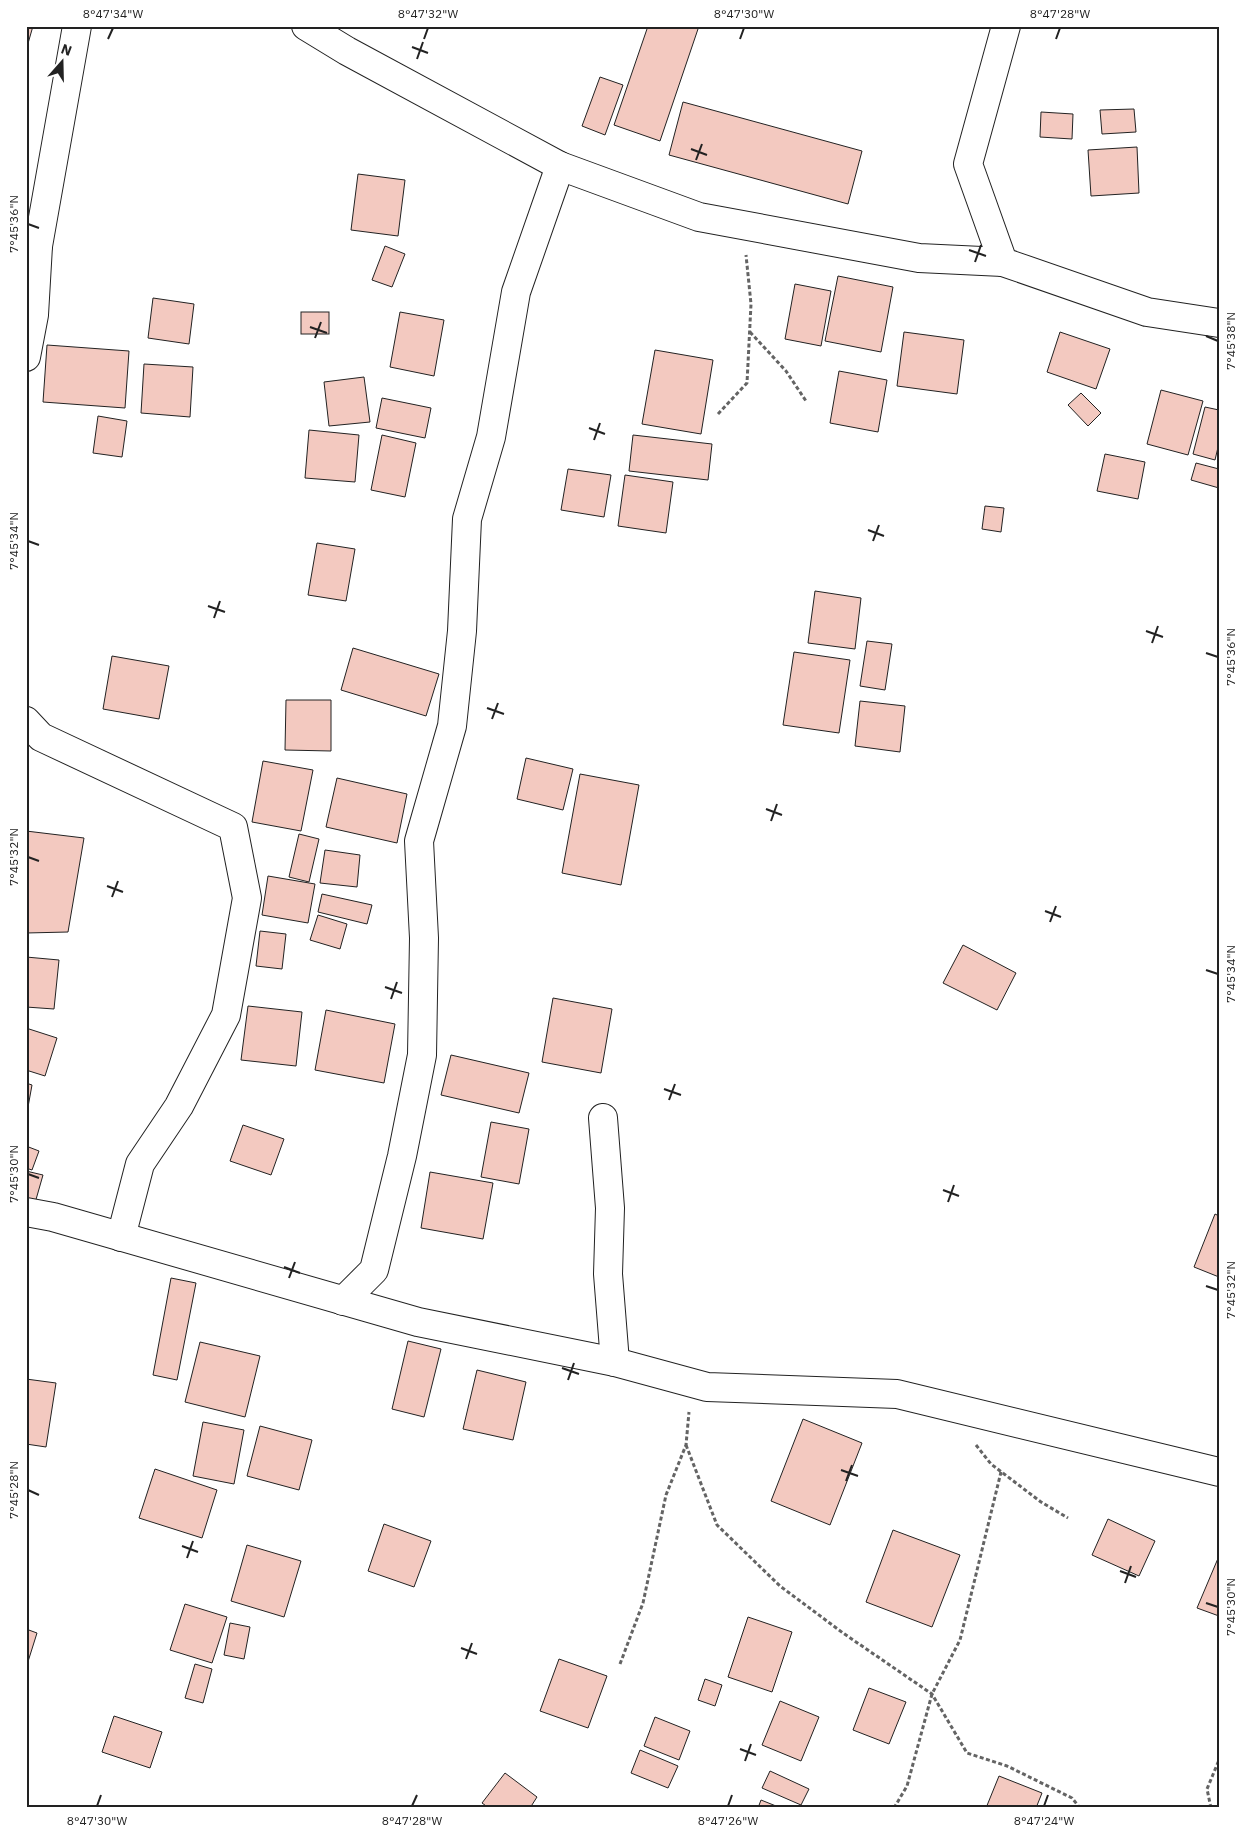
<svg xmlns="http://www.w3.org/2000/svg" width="1245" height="1834" viewBox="0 0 1245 1834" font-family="'IBM Plex Sans',sans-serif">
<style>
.building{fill:#f3c9c0;stroke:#222}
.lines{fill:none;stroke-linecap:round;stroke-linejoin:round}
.street-casing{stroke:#222;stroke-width:30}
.path{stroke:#646464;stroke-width:3;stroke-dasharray:4 2.5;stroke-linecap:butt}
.street{stroke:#fff;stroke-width:28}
.ticks{fill:none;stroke:#222;stroke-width:2}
.neatline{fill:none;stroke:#222;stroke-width:2}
.ticks-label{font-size:12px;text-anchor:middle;fill:#222}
</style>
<rect width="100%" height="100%" fill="#fff"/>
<g class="building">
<polygon points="26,26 33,26 27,47 26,47"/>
<polygon points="648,26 699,26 660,141 614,125"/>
<polygon points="600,77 623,85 605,135 582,126"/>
<polygon points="683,102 862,151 848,204 669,155"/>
<polygon points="1134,109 1136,132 1102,134 1100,110"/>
<polygon points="1041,112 1073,114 1072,139 1040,137"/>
<polygon points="1137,147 1139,193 1091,196 1088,150"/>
<polygon points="358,174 405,180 398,236 351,230"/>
<polygon points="385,246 405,254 392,287 372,280"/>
<polygon points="838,276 893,287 881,352 825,341"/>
<polygon points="795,284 831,291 821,346 785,339"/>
<polygon points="153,298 194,304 189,344 148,338"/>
<rect x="301" y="312" width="28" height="22"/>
<polygon points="400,312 444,320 434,376 390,367"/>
<polygon points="904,332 964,340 957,394 897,386"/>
<polygon points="1060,332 1110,349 1096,389 1047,372"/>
<polygon points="47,345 129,351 125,408 43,402"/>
<polygon points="655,350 713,360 701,434 642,424"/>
<polygon points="144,364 193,367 190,417 141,413"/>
<polygon points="839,371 887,380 878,432 830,423"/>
<polygon points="364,377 370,422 329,426 324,382"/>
<polygon points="1161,390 1203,401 1188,455 1147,444"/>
<polygon points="1081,393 1101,413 1088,426 1068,405"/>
<polygon points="382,398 431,408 425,438 376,428"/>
<polygon points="1205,407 1219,410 1219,443 1215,460 1193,454"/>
<polygon points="98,416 127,421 122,457 93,453"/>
<polygon points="309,430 359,435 355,482 305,478"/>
<polygon points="382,435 416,443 405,497 371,490"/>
<polygon points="633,435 712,444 708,480 629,471"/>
<polygon points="1105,454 1145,462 1138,499 1097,491"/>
<polygon points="1196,463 1219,469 1219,488 1191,480"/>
<polygon points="568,469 611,475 604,517 561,510"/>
<polygon points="625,475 673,482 666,533 618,526"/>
<polygon points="985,506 1004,508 1001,532 982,529"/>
<polygon points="317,543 355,549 346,601 308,595"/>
<polygon points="815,591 861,598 855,649 808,643"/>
<polygon points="867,641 892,644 885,690 860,686"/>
<polygon points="353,648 439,674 426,716 341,690"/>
<polygon points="794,652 850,660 839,733 783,725"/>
<polygon points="112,656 169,666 159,719 103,709"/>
<polygon points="286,700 331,700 331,751 285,750"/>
<polygon points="860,701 905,706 900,752 855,746"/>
<polygon points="526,758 573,769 563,810 517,799"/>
<polygon points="263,761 313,770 301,831 252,822"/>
<polygon points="580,774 639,785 621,885 562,873"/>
<polygon points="337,778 407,794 397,843 326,827"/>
<polygon points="26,831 84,838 68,932 26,933"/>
<polygon points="299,834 319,839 309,882 289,877"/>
<polygon points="325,850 360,855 357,887 320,883"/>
<polygon points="268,876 315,884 308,923 262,915"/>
<polygon points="322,894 372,905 367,924 318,912"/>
<polygon points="318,915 347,924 340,949 310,940"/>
<polygon points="260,931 286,934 282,969 256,966"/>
<polygon points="963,945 1016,973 997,1010 943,983"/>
<polygon points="26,957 59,960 54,1009 26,1007"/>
<polygon points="553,998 612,1009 601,1073 542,1062"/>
<polygon points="248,1006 302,1012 296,1066 241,1060"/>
<polygon points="326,1010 395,1024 384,1083 315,1070"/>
<polygon points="26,1028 57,1038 45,1076 26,1070"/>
<polygon points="451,1055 529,1073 519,1113 441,1095"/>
<polygon points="26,1083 32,1085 26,1118"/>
<polygon points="491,1122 529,1129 519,1184 481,1177"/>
<polygon points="243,1125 284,1139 271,1175 230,1161"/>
<polygon points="26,1146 39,1151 32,1170 26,1168"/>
<polygon points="26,1171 43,1175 35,1203 26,1201"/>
<polygon points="430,1172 493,1183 483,1239 421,1228"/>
<polygon points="1215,1214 1219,1216 1219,1277 1194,1267"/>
<polygon points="171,1278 196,1283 177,1380 153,1375"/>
<polygon points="408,1341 441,1349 424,1417 392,1409"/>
<polygon points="200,1342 260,1356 245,1417 185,1402"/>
<polygon points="477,1370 526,1382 513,1440 463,1429"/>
<polygon points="26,1379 56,1383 46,1447 26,1444"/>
<polygon points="803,1419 862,1443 830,1525 771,1501"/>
<polygon points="203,1422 244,1430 234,1484 193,1476"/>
<polygon points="260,1426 312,1440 299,1490 247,1476"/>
<polygon points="155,1469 217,1490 202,1538 139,1518"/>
<polygon points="1108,1519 1155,1541 1139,1576 1092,1555"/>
<polygon points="384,1524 431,1541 414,1587 368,1571"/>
<polygon points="893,1530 960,1555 932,1627 866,1602"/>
<polygon points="247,1545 301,1561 284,1617 231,1601"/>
<polygon points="1219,1556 1219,1616 1197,1608"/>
<polygon points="185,1604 227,1617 212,1663 170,1650"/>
<polygon points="748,1617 792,1632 772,1692 728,1677"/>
<polygon points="230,1623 250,1627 244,1659 224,1655"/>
<polygon points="26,1629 37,1633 26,1668"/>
<polygon points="559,1659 607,1676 588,1728 540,1711"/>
<polygon points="195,1664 212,1669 203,1703 185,1698"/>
<polygon points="705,1679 722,1685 715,1706 698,1700"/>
<polygon points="869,1688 906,1702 889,1744 853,1730"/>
<polygon points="780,1701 819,1717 801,1761 762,1745"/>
<polygon points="114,1716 162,1732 150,1768 102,1752"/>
<polygon points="655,1717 690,1731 679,1760 644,1746"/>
<polygon points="640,1750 678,1766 668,1788 631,1773"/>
<polygon points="770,1771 809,1789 801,1805 762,1788"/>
<polygon points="505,1773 537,1797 530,1808 489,1808 482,1803"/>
<polygon points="999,1776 1042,1793 1036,1808 986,1808"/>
<polygon points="761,1800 781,1808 758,1808"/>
</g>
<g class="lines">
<g class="street-casing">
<g id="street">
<polyline points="306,26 347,51 560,166 699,217 919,258 1003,262"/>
<polyline points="1006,26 968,164 1003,262 1147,312 1219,323"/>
<polyline points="26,239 38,246 34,315 26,357"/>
<polyline points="38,246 77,26"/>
<polyline points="26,721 41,737 233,827 247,898 226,1015 179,1106 140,1164 121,1237"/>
<polyline points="603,1118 610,1208 608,1274 615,1362"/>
<polyline points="26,1212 53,1217 418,1322 615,1362 707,1387 897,1394 1219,1472"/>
<polyline points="343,1301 374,1270 402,1156 422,1055 424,938 419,841 452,726 462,631 467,519 491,437 516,292 560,166"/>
</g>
</g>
<g class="path">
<polyline points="750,332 786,371 806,401"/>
<polyline points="718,414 747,383 751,304 746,255"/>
<polyline points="686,1445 717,1525 780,1586 843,1633 932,1694 967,1753 1007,1766 1072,1798 1080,1808"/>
<polyline points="976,1445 991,1464 1041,1502 1068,1518"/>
<polyline points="620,1664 643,1603 666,1495 686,1445 689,1412"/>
<polyline points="894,1808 907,1786 932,1694 960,1640 1001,1472"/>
<polyline points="1211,1808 1207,1789 1219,1760"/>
</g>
<use href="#street" class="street"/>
</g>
<path class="ticks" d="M108 39 113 28M424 39 428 28M740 39 744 28M1056 39 1060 28M412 47 428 53M417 59 423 42M691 149 707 155M696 160 702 144M28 224 39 228M969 250 986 256M975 262 981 245M310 327 327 333M1206 336 1218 341M315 338 321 322M589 428 605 434M594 440 600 423M868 530 884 536M28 541 39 545M873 541 879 525M208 606 225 612M214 618 220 601M1146 631 1163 637M1152 643 1158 626M1206 653 1218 657M487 708 504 714M492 719 498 703M766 809 782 815M771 821 777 804M28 857 39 861M107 886 123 892M112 897 118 881M1045 911 1061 917M1050 922 1056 906M1206 970 1218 974M385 987 402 993M391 999 397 982M664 1089 681 1095M669 1100 675 1084M28 1174 39 1178M943 1190 959 1196M948 1202 954 1185M284 1267 300 1273M289 1278 295 1262M1206 1286 1218 1290M562 1368 579 1374M568 1380 574 1363M841 1470 858 1476M846 1481 852 1465M28 1490 39 1495M182 1546 198 1552M187 1558 193 1541M1120 1571 1136 1577M1125 1583 1131 1566M1206 1603 1218 1607M461 1648 477 1654M466 1659 472 1643M740 1749 756 1755M745 1761 751 1744M97 1806 101 1795M412 1806 417 1795M728 1806 732 1795M1044 1806 1048 1795"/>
<rect width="1245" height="1834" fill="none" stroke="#ffffff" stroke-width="55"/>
<g transform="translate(62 62) rotate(20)" stroke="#ffffff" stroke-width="4" paint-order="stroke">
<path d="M0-4L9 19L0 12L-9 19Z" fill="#222222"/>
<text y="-8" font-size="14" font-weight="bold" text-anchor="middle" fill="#222222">N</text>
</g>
<rect x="28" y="28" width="1190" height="1778" class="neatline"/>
<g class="ticks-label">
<text x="113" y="18">8°47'34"W</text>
<text x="428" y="18">8°47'32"W</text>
<text x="744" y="18">8°47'30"W</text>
<text x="1060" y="18">8°47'28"W</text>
<text transform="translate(14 224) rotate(-90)" y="4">7°45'36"N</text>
<text transform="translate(1231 341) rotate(-90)" y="4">7°45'38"N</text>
<text transform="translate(14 541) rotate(-90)" y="4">7°45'34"N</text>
<text transform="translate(1231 657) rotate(-90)" y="4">7°45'36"N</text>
<text transform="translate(14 857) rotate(-90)" y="4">7°45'32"N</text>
<text transform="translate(1231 974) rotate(-90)" y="4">7°45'34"N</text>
<text transform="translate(14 1174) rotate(-90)" y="4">7°45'30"N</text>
<text transform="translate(1231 1290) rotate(-90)" y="4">7°45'32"N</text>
<text transform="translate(14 1490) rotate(-90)" y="4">7°45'28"N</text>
<text transform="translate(1231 1607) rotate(-90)" y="4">7°45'30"N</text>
<text x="97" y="1825">8°47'30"W</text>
<text x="412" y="1825">8°47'28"W</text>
<text x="728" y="1825">8°47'26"W</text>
<text x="1044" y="1825">8°47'24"W</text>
</g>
</svg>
